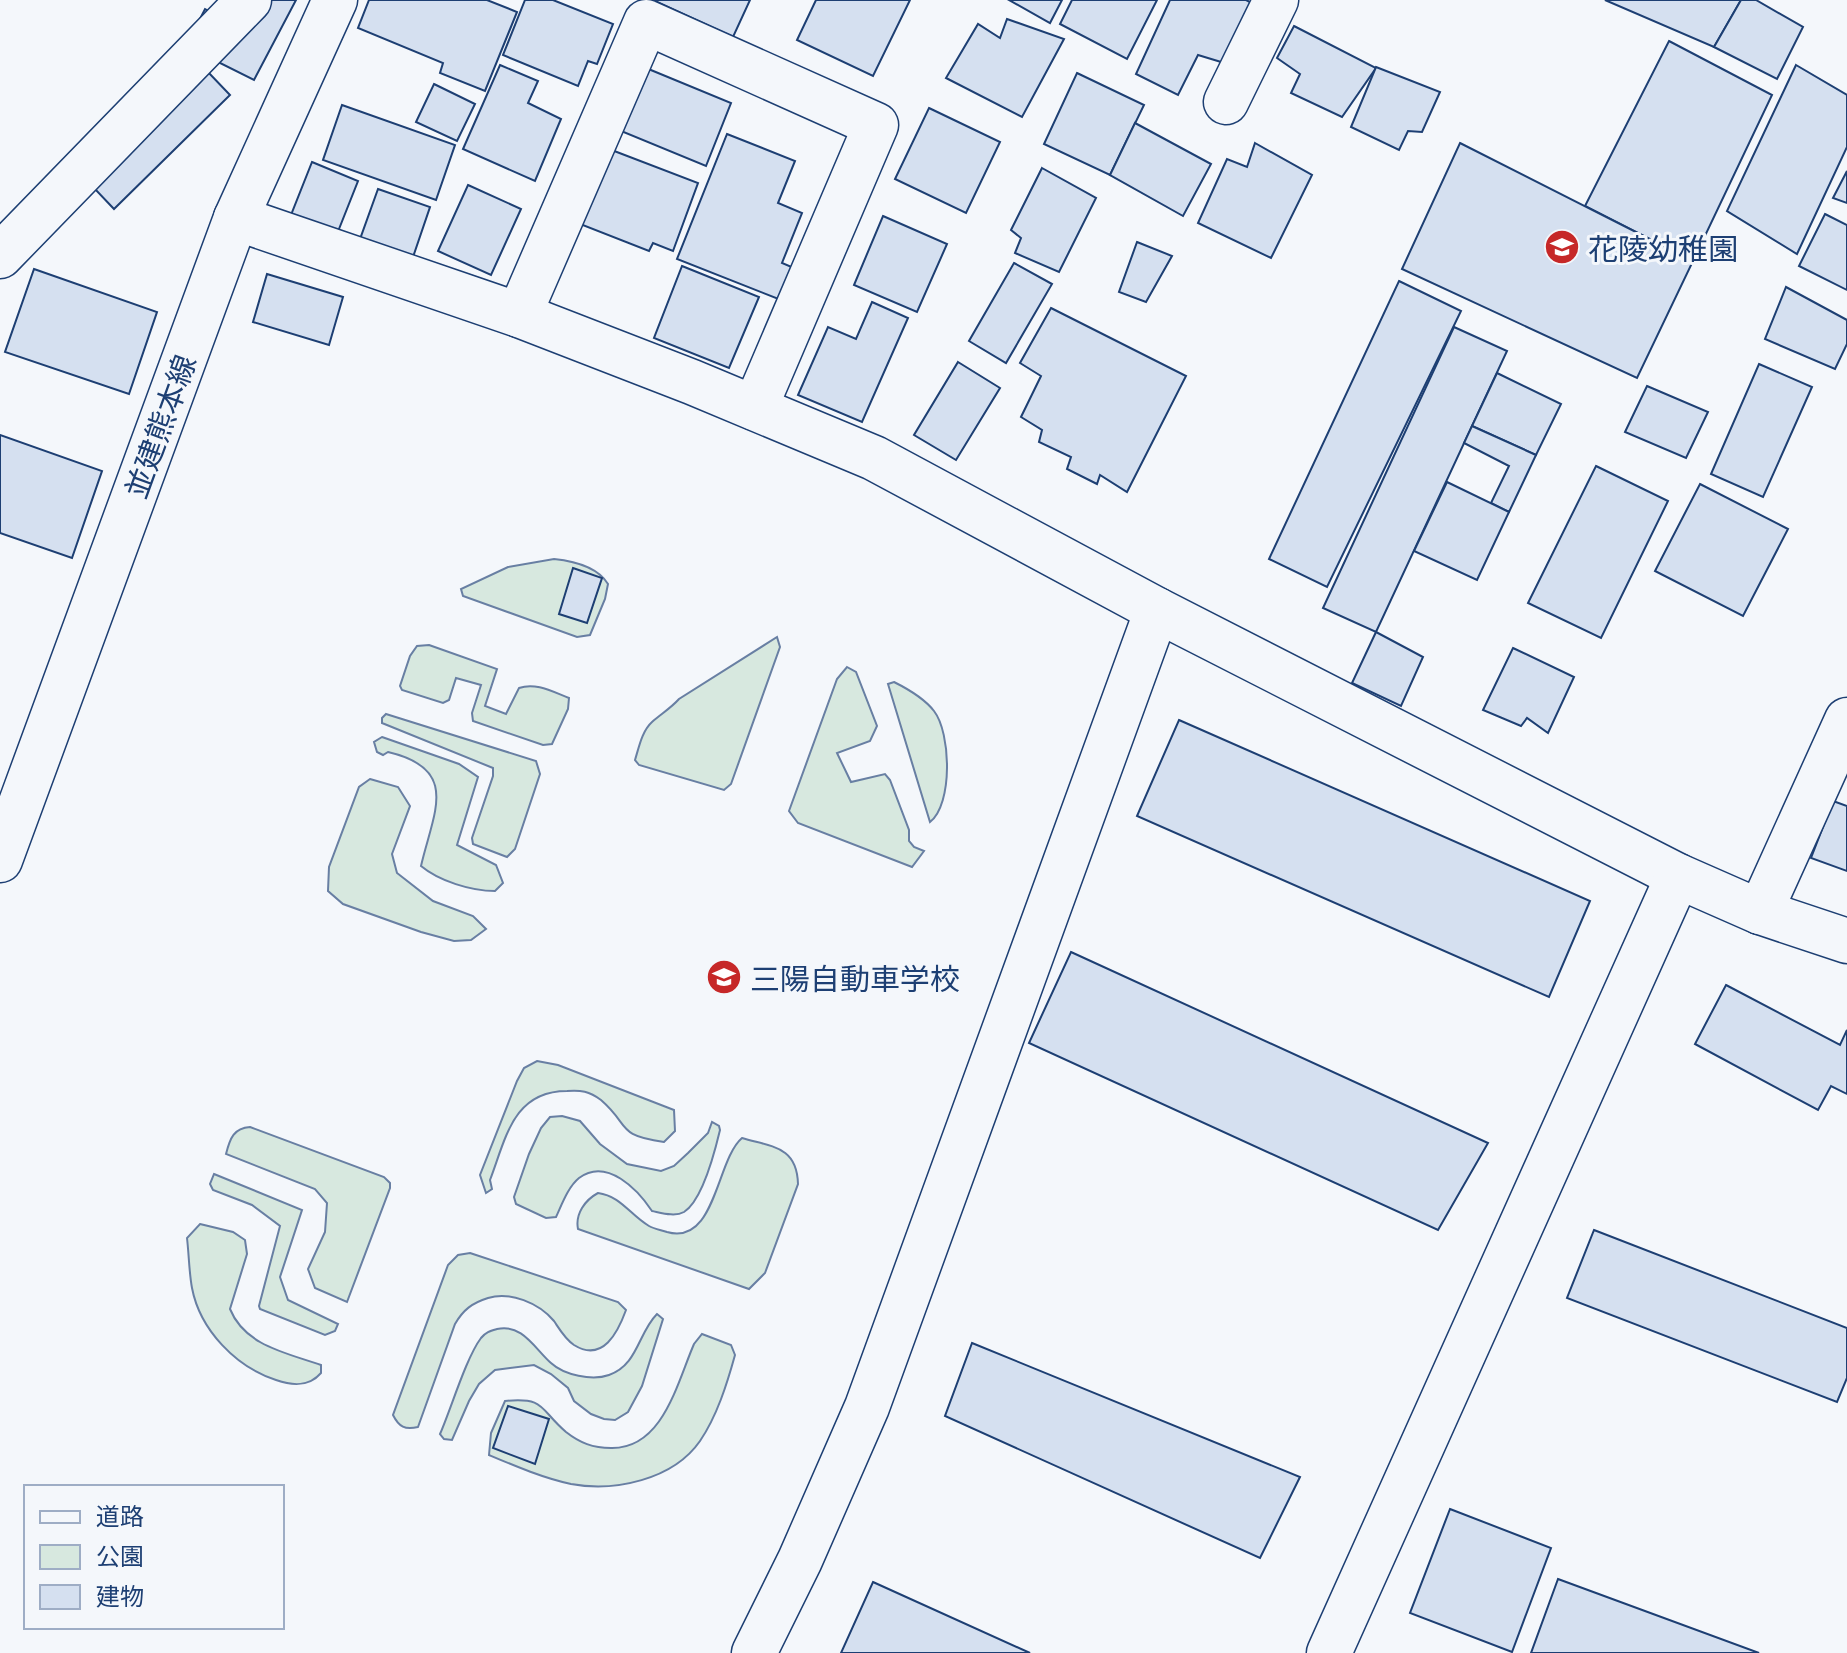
<svg xmlns="http://www.w3.org/2000/svg" width="1847" height="1653" viewBox="0 0 1847 1653" font-family="Commissioner,'Noto Sans JP',sans-serif">
<style>
.green{fill:#d7e8df;stroke:#687fa3;stroke-width:2}
.building{fill:#d5e0f0;stroke:#1d3f73;stroke-width:2}
.lines{fill:none;stroke-linecap:round;stroke-linejoin:round}
.street-casing{stroke:#1d3f73;stroke-width:47}
.secondary-casing{stroke:#1d3f73;stroke-width:47}
.street{stroke:#f4f7fb;stroke-width:44}
.secondary{stroke:#f4f7fb;stroke-width:44}
.labels{text-anchor:middle;dominant-baseline:central;stroke-width:6;stroke-linejoin:round;paint-order:stroke}
.poi-label{font-size:30px;fill:#1d3f73;stroke:#f4f7fb;text-anchor:start}
.street-label{font-size:30px;fill:#1d3f73;stroke:#f4f7fb}
</style>
<rect width="100%" height="100%" fill="#f4f7fb"/>
<g class="green">
<path d="M554 559C573 561 597 566 608 584L605 599 590 635 577 637 463 596 461 589 508 567Z"/>
<path d="M777 637 780 647 731 784 724 790 639 765 635 760C639 747 642 731 652 722 661 714 671 708 679 699Z"/>
<path d="M429 645 497 669 485 706 506 714 519 688C536 682 553 692 569 698L568 709 552 744 543 745 473 721 472 713 481 685 456 678 449 700 443 703 402 690 400 686 410 656 417 646Z"/>
<polygon points="847,667 856,672 877,726 870,741 837,753 851,782 885,774 890,780 909,830 909,841 914,847 924,851 912,867 798,823 789,811 837,679"/>
<path d="M894 682C908 689 924 698 934 711 951 733 953 804 930 822L888 684Z"/>
<polygon points="386,714 536,761 540,774 515,849 507,857 473,844 472,838 493,776 493,768 382,723 382,718"/>
<path d="M382 737 459 764 478 777 457 845 496 865 503 883 495 891C471 891 439 881 421 866 433 813 461 769 388 752L383 755 377 752 374 742Z"/>
<polygon points="370,779 398,787 410,806 392,854 397,873 433,901 473,916 486,929 471,940 454,941 421,932 343,904 328,891 329,867 359,787"/>
<path d="M537 1061 558 1065 674 1110 675 1131 664 1142C615 1135 631 1126 601 1100 589 1091 581 1090 567 1091 513 1091 506 1138 490 1180L492 1189 486 1193 480 1175 517 1081 524 1068Z"/>
<path d="M562 1116 580 1121 600 1144 627 1164 661 1171 674 1166 688 1153 708 1133 712 1122 719 1126 720 1130C715 1151 703 1200 684 1212 675 1217 662 1213 652 1211 638 1190 607 1157 579 1178 568 1187 562 1204 556 1217L546 1218 516 1204 514 1197 529 1154 541 1128 550 1117Z"/>
<path d="M250 1127 384 1177 390 1183V1188L347 1302 315 1288 308 1269 325 1232 327 1203 315 1189 226 1154C230 1138 234 1128 250 1127Z"/>
<path d="M742 1138C772 1147 797 1146 798 1184L765 1273 749 1289 578 1229C575 1214 585 1200 598 1193 621 1196 630 1215 649 1226 654 1229 661 1230 667 1232 716 1246 716 1160 742 1138Z"/>
<polygon points="214,1174 302,1210 280,1277 288,1300 338,1324 335,1331 325,1335 260,1309 259,1306 280,1226 252,1205 213,1190 210,1184"/>
<path d="M200 1224 233 1232 245 1240 247 1254 230 1309C245 1346 287 1353 321 1365V1373C309 1387 293 1386 276 1380 236 1367 200 1330 192 1288 189 1272 189 1255 187 1238Z"/>
<path d="M470 1253 618 1302 626 1310C618 1332 603 1363 574 1345 565 1339 560 1330 554 1321 539 1303 510 1291 488 1298 472 1303 463 1310 455 1324L418 1427C405 1430 399 1427 393 1415L448 1265 458 1255Z"/>
<path d="M657 1314 663 1319 642 1386 628 1412 615 1420 604 1419 591 1414 574 1401 568 1388 551 1374 534 1365 495 1370 479 1384 469 1401 452 1440 444 1439 440 1434C451 1409 466 1358 481 1338 486 1332 490 1331 497 1329 522 1323 535 1349 551 1363 564 1375 592 1381 609 1375 638 1365 638 1333 657 1314Z"/>
<path d="M702 1334 731 1345 735 1355C727 1384 717 1416 700 1441 673 1480 614 1492 571 1484 543 1478 515 1466 489 1455L491 1433 505 1401C546 1397 539 1409 566 1432 580 1443 593 1448 611 1448 663 1449 677 1383 694 1344Z"/>
</g>
<g class="building">
<polygon points="233,0 296,0 254,80 186,46 205,9 218,16"/>
<polygon points="369,0 487,0 517,12 485,91 440,73 443,63 358,28"/>
<polygon points="525,0 553,0 613,24 597,64 588,61 578,86 503,55"/>
<polygon points="653,0 750,0 733,37"/>
<polygon points="816,0 910,0 873,76 797,40"/>
<polygon points="1009,0 1062,0 1050,23"/>
<polygon points="1072,0 1157,0 1127,59 1060,24"/>
<polygon points="1170,0 1246,0 1260,7 1231,65 1198,55 1178,95 1136,74"/>
<polygon points="1605,0 1741,0 1714,47"/>
<polygon points="1741,0 1756,0 1803,27 1777,79 1714,47"/>
<polygon points="1007,19 1064,39 1022,117 946,78 978,24 1000,38"/>
<polygon points="1294,26 1376,68 1342,117 1291,93 1300,74 1277,58"/>
<polygon points="1669,41 1772,95 1693,261 1585,206"/>
<polygon points="186,49 230,95 114,209 93,187"/>
<polygon points="500,65 538,81 528,103 561,119 535,181 463,149"/>
<polygon points="1796,65 1847,95 1847,147 1797,254 1727,211"/>
<polygon points="1376,67 1440,92 1422,132 1408,131 1399,150 1351,127"/>
<polygon points="646,68 731,103 706,166 621,131"/>
<polygon points="1077,73 1144,105 1110,175 1044,144"/>
<polygon points="434,84 475,104 457,141 416,122"/>
<polygon points="342,105 455,145 436,200 323,160"/>
<polygon points="929,108 1000,142 966,213 895,179"/>
<polygon points="1135,123 1211,164 1183,216 1110,175"/>
<polygon points="727,134 795,161 778,203 802,213 782,263 794,268 781,300 677,259"/>
<polygon points="1255,143 1312,175 1271,258 1198,223 1227,159 1247,167"/>
<polygon points="1460,143 1693,261 1637,378 1402,269"/>
<polygon points="609,149 698,183 673,251 653,243 649,251 580,224"/>
<polygon points="312,162 358,181 337,234 291,215"/>
<polygon points="1042,168 1096,198 1059,272 1015,253 1021,238 1011,230"/>
<polygon points="1847,171 1847,203 1833,198"/>
<polygon points="468,185 521,209 491,275 438,251"/>
<polygon points="378,189 430,207 412,260 359,242"/>
<polygon points="1825,214 1847,225 1847,290 1799,266"/>
<polygon points="883,216 947,244 917,312 854,285"/>
<polygon points="1137,242 1172,256 1146,302 1119,292"/>
<polygon points="1014,263 1052,284 1006,363 969,341"/>
<polygon points="682,266 759,297 729,368 654,338"/>
<polygon points="34,269 157,312 129,394 5,352"/>
<polygon points="267,274 343,297 329,345 253,322"/>
<polygon points="1399,281 1461,311 1327,587 1269,559"/>
<polygon points="1786,287 1847,320 1847,344 1835,369 1765,339"/>
<polygon points="872,302 908,318 862,422 798,395 828,327 856,339"/>
<polygon points="1051,308 1186,376 1127,492 1100,475 1097,484 1067,469 1071,457 1039,442 1042,430 1021,417 1041,376 1020,363"/>
<polygon points="1454,327 1507,351 1376,632 1323,608"/>
<polygon points="958,362 1000,388 956,460 914,435"/>
<polygon points="1759,364 1812,387 1763,497 1711,474"/>
<polygon points="1497,373 1561,404 1536,455 1472,426"/>
<polygon points="1647,386 1708,412 1686,458 1625,432"/>
<polygon points="1472,426 1536,455 1509,512 1491,503 1509,466 1464,443"/>
<polygon points="0,435 102,471 72,558 0,533"/>
<polygon points="1596,466 1668,501 1601,638 1528,603"/>
<polygon points="1447,482 1509,512 1477,580 1414,551"/>
<polygon points="1700,484 1788,529 1743,616 1655,571"/>
<polygon points="573,568 602,578 587,623 559,614"/>
<polygon points="1376,632 1423,657 1401,706 1352,683"/>
<polygon points="1513,648 1574,677 1548,733 1527,718 1521,726 1483,710"/>
<polygon points="1179,720 1590,901 1549,997 1137,816"/>
<polygon points="1833,801 1847,806 1847,871 1811,858"/>
<polygon points="1071,952 1488,1143 1438,1230 1029,1043"/>
<polygon points="1726,985 1840,1045 1847,1030 1847,1094 1831,1086 1818,1110 1695,1044"/>
<polygon points="1594,1230 1847,1328 1847,1378 1837,1402 1567,1298"/>
<polygon points="972,1343 1300,1477 1260,1558 945,1416"/>
<polygon points="508,1406 549,1419 535,1464 493,1448"/>
<polygon points="1450,1509 1551,1548 1512,1652 1410,1613"/>
<polygon points="1558,1579 1759,1653 1531,1653"/>
<polygon points="873,1582 1030,1653 841,1653"/>
</g>
<g class="lines">
<g class="street-casing">
<g id="street">
<polyline points="1226,102 1276,0"/>
<polyline points="236,218 519,315 692,382 874,458 1157,610 1678,876 1760,912 1847,941"/>
<polyline points="0,256 249,0"/>
<polyline points="519,315 646,22 876,125 755,408"/>
<polyline points="1760,912 1847,720"/>
<polyline points="754,1653 800,1560 867,1407 1157,610"/>
<polyline points="1329,1653 1678,876"/>
</g>
</g>
<g class="secondary-casing">
<polyline id="secondary" points="0,860 236,218 335,0"/>
</g>
<use href="#street" class="street"/>
<use href="#secondary" class="secondary"/>
</g>
<defs>
<g id="school-disc" transform="scale(1.8)"><circle r="9.5" fill="#c62828" stroke="#f4f7fb"/><path d="M0-5L7-2L0 1L-7-2ZM-4 1L0 2.5L4 1V4Q0 6-4 4Z" fill="#fff"/></g>
</defs>
<g fill-rule="evenodd">
<use href="#school-disc" x="1562" y="247"/>
<use href="#school-disc" x="724" y="977"/>
</g>
<g class="labels">
<g class="poi-label">
<text x="1588" y="247">花陵幼稚園</text>
<text x="750" y="977">三陽自動車学校</text>
</g>
<g class="street-label">
<text transform="translate(159 426) rotate(-70)">並建熊本線</text>
</g>
</g>
<rect x="24" y="1485" width="260" height="144" fill="#f4f7fb" stroke="#9eadc5" stroke-width="2"/>
<rect x="40" y="1511" width="40" height="12" fill="#f4f7fb" stroke="#9eadc5" stroke-width="2"/>
<text x="96" y="1525" font-size="24" fill="#1d3f73">道路</text>
<rect x="40" y="1545" width="40" height="24" fill="#d7e8df" stroke="#9eadc5" stroke-width="2"/>
<text x="96" y="1565" font-size="24" fill="#1d3f73">公園</text>
<rect x="40" y="1585" width="40" height="24" fill="#d5e0f0" stroke="#9eadc5" stroke-width="2"/>
<text x="96" y="1605" font-size="24" fill="#1d3f73">建物</text>
</svg>
